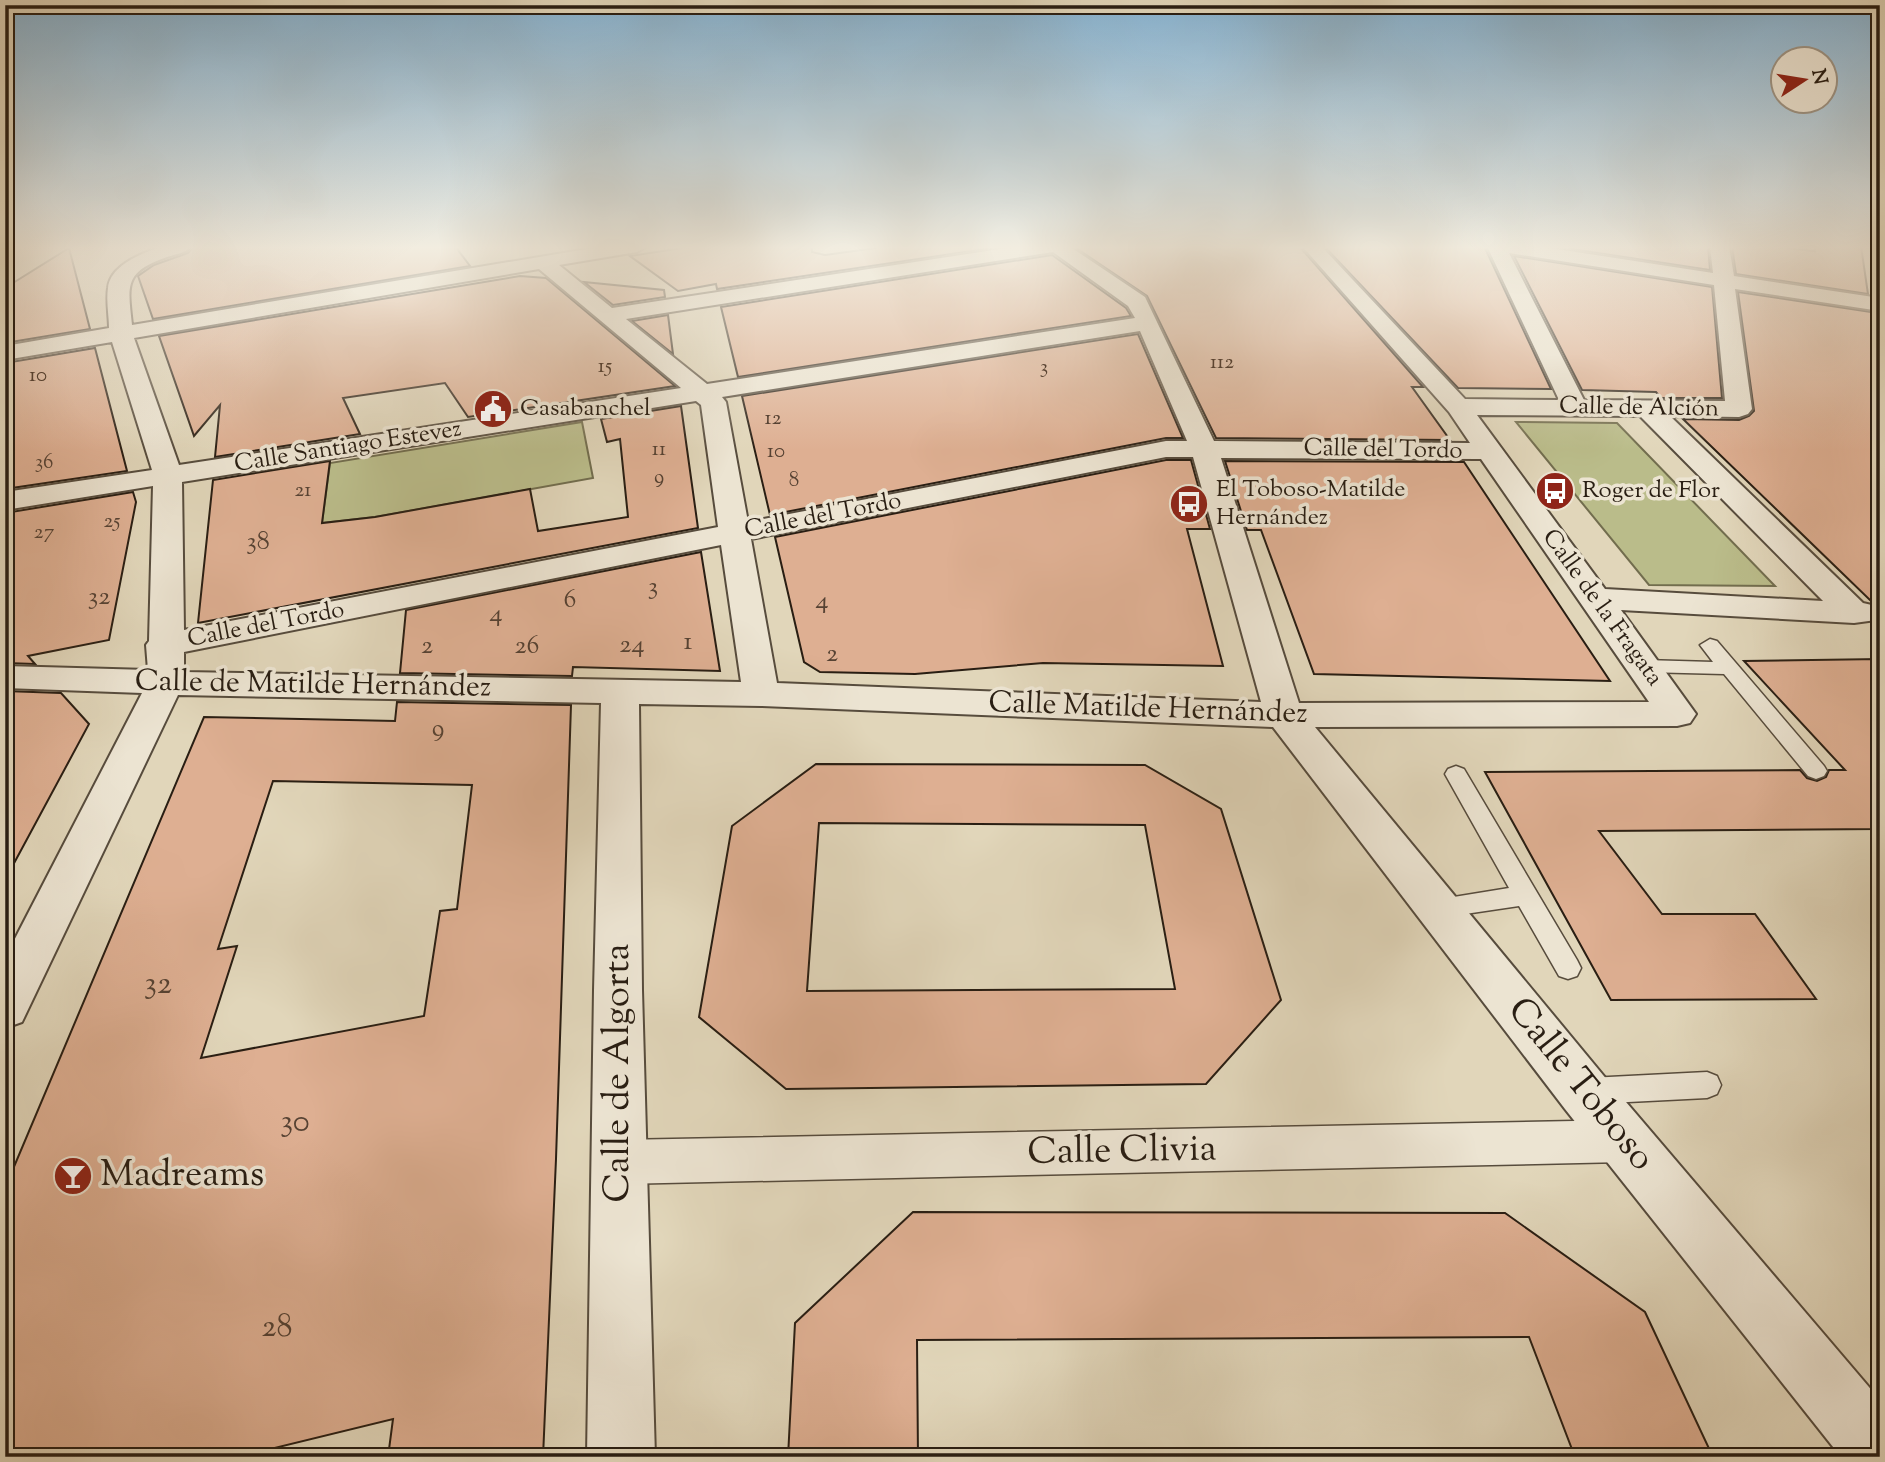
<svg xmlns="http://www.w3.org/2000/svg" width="1885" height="1462" viewBox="0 0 1885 1462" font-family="'Sorts Mill Goudy',serif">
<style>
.green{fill:#babc8a;stroke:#726d4e;stroke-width:2}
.building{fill:#deaf92;stroke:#291e13;stroke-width:2;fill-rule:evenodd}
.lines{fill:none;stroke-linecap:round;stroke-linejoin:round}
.service-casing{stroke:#574c3d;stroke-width:3}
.pedestrian-casing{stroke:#574c3d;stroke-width:3}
.minor-casing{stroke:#574c3d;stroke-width:4}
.service{fill:#ece4d2;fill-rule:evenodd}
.pedestrian{fill:#ece4d2;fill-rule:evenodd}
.minor{fill:#ece4d2;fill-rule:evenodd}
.labels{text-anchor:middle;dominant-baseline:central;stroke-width:7;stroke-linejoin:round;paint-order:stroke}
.far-number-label{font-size:21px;fill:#564233}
.far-street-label{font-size:24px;fill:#291e13;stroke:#ece4d2}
.far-poi-label{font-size:24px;fill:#291e13;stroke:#ece4d2;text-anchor:start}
.number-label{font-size:26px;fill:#564233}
.street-label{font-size:30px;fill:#291e13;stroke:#ece4d2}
.near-number-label{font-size:32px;fill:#564233}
.near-street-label{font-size:37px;fill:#291e13;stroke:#ece4d2}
.near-poi-label{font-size:37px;fill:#291e13;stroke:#ece4d2;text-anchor:start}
</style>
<rect width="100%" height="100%" fill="#e1d6ba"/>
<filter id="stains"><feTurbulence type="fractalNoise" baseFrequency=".00286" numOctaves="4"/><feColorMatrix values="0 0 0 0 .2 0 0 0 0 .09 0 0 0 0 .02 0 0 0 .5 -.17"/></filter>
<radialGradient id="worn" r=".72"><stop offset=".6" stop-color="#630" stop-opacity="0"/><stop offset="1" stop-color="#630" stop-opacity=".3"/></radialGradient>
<g class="green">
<polygon points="582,422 593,478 375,517 322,523 330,463"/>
<polygon points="1516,422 1617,423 1775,586 1649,585"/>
</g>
<g class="building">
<polygon points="194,246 455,246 470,266 153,319 138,276 154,265 188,253"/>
<polygon points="695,246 812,246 812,252 825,255 890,246 1005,246 717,289 716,284 678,291 630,256"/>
<polygon points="1073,246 1299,246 1423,387 1412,387 1450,440 1216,438 1147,296"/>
<polygon points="1324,246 1484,246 1551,389 1458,388"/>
<polygon points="1552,246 1708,246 1710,270"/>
<polygon points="1732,246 1769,246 1815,251 1814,246 1861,246 1868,294 1736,274"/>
<polygon points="69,248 90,329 5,343 5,288"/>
<polygon points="1052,255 1126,308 1131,316 738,377 721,307"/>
<polygon points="1514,256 1712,287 1722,398 1661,398 1656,392 1582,390"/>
<polygon points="520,276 546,278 675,386 468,417 445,383 343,398 360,434 215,457 220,405 194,436 159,336"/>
<polygon points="584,282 664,290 665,297 613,305"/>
<polygon points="1738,292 1871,312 1880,347 1880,606 1872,602 1683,419 1739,420 1749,416 1754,411"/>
<polygon points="668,315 673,354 632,321"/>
<polygon points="1138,334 1183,438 1166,438 770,515 742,396"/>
<polygon points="95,348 127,471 5,489 5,363"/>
<polygon points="681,406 698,528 198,623 213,480 330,461 322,523 375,517 530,489 538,531 628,517 620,439 607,442 601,419"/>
<polygon points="1166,460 1191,460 1210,529 1187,529 1223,666 1043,663 915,674 820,672 804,662 775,537"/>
<polygon points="1225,461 1464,462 1610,681 1314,674 1261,530 1247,530"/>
<polygon points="133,492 136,502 109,640 28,656 35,664 5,663 5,513"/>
<polygon points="701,552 720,671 573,667 572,676 400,673 406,610"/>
<polygon points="1880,659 1880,829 1599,831 1662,914 1755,914 1816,999 1611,1000 1485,772 1800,770 1807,778 1817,781 1826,777 1829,770 1845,770 1744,661"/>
<polygon points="5,691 61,693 89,724 5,880"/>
<path d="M397 702 571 705 556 1159 543 1457H388L393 1419 238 1457H5V1188L204 717 395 721ZM273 781 472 785 457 909 440 911 424 1016 201 1058 237 946 218 949Z"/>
<path d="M816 764 1145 765 1221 809 1281 1000 1206 1084 786 1089 699 1017 732 826ZM819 823 1145 825 1175 989 807 991Z"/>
<polygon points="913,1212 1505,1213 1645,1312 1713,1457 1575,1457 1529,1337 917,1340 918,1457 788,1457 795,1323"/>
</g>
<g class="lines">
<g class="service-casing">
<g id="service">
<polygon points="1710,639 1717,641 1824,766 1827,771 1824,776 1816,779 1808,776 1724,674 1644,672 1637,670 1634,666 1637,662 1644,660 1713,662 1700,645"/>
<polygon points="1456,766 1464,769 1577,960 1581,968 1577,976 1568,979 1559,976 1519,906 1438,918 1429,915 1426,908 1429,901 1509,888 1445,774 1448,769"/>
<polygon points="1707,1072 1717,1076 1721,1085 1717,1094 1707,1098 1589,1104 1579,1100 1575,1091 1579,1082 1589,1078"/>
</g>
</g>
<g class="pedestrian-casing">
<polygon id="pedestrian" points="1624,1120 1640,1126 1646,1141 1640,1156 1624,1162 620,1184 604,1178 597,1162 604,1146 620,1140"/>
</g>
<g class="minor-casing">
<path id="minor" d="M164 246H192C186 253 176 254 167 257 123 272 128 286 132 325L605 246H647L637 252 559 265 612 308 1020 246H1069L1145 297 1214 441 1470 443 1449 412 1302 246H1321L1465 399 1559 400 1487 246H1537L1713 273 1710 246H1729L1734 276 1880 298V311L1735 289 1752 409 1748 414 1739 417 1670 416 1863 603 1876 606 1880 611 1876 620 1854 623 1621 610 1696 714 1690 723 1677 726 1315 727 1603 1075 1880 1400V1457H1841L1565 1109 1273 727 761 706 639 704 642 990 655 1457H587L594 990 601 703 178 695 22 1022 5 1028V958L142 693 5 688V666L148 670 146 645 149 641 153 486 5 510V492L152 470 112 342 5 360V346L109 328C109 316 106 301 108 288 110 265 144 252 164 246ZM1053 252 1128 306 1135 318 707 384 626 319ZM1509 253 1714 285 1725 401 1584 400ZM539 269 681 388 179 465 134 338ZM1140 331 1187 441H1166L748 522 726 402 722 397ZM696 401 701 405 718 527 184 630 182 482ZM1477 415 1640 416 1823 601 1605 589ZM1166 457H1193L1261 702 777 683 751 539ZM1221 458 1481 459 1649 702 1299 703ZM721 545 741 682 184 672V652Z"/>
</g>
<use href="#service" class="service"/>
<use href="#pedestrian" class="pedestrian"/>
<use href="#minor" class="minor"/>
</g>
<linearGradient id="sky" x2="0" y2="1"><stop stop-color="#87b5d5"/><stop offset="0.55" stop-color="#f2ede0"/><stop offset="1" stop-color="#f2ede0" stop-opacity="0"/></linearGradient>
<rect width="1885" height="450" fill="url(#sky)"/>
<defs>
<g id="civic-disc" transform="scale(2.0125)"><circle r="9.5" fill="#8f2418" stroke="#ece4d2"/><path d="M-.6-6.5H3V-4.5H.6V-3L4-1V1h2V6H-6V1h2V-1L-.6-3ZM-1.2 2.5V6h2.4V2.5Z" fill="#fff"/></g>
<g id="bus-disc" transform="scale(2.0125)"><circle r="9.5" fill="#8f2418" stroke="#ece4d2"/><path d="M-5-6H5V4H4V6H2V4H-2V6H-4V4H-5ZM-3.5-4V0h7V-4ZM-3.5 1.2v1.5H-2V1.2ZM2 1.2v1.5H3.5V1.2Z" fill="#fff"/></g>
<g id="bar-disc" transform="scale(2.0125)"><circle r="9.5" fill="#8f2418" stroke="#ece4d2"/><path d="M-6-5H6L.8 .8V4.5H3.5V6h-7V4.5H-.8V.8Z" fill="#fff"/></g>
</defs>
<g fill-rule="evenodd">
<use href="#civic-disc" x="493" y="409"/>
<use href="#bus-disc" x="1555" y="491"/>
<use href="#bus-disc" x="1189" y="504"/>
<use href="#bar-disc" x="73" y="1176"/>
</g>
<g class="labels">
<g class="far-number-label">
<text x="1222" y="363">112</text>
<text x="605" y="367">15</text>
<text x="1044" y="368">3</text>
<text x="38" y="376">10</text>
<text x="773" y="419">12</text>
<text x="659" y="450">11</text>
<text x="776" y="452">10</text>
<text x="44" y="463">36</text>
<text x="659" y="478">9</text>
<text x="794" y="481">8</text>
<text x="303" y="491">21</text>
<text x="112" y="522">25</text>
<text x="44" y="533">27</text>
</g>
<g class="far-street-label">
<text transform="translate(1639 408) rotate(1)">Calle de Alción</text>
<text transform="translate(348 447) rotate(-9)">Calle Santiago Estevez</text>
<text transform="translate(1383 450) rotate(1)">Calle del Tordo</text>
<text transform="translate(823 516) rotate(-11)">Calle del Tordo</text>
<text transform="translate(1602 608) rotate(54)">Calle de la Fragata</text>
<text transform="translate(266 625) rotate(-11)">Calle del Tordo</text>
</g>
<g class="far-poi-label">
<text x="520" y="409">Casabanchel</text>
<text x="1216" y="490">El Toboso-Matilde<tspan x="1216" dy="28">Hernández</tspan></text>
<text x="1582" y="491">Roger de Flor</text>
</g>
<g class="number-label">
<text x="258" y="542">38</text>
<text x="653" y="587">3</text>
<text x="99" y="597">32</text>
<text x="570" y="600">6</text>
<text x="822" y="601">4</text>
<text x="496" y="614">4</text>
<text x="688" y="642">1</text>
<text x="632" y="645">24</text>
<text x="427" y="646">2</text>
<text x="527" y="646">26</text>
<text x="832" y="654">2</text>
<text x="438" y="729">9</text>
</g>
<g class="street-label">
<text transform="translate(313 685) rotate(1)">Calle de Matilde Hernández</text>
<text transform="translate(1148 709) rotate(2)">Calle Matilde Hernández</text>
</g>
<g class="near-number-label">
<text x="158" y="985">32</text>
<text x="295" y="1123">30</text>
<text x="277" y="1328">28</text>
</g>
<g class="near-street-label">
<text transform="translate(619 1073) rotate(-90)">Calle de Algorta</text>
<text transform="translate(1580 1085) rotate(51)">Calle Toboso</text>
<text transform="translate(1122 1152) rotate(-1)">Calle Clivia</text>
</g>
<g class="near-poi-label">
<text x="100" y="1176">Madreams</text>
</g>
</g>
<rect width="1885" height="1462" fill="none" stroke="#e1d6ba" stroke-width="28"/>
<rect x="7" y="7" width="1871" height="1448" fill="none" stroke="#291e13" stroke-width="3.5"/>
<rect x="14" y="14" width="1857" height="1434" fill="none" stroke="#291e13" stroke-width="2"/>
<g transform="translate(1804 80) rotate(78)"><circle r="33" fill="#ece4d2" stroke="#9e9586" stroke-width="2"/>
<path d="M0-5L12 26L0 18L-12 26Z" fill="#8f2418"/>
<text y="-10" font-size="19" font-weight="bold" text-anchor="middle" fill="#291e13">N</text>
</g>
<rect width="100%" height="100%" filter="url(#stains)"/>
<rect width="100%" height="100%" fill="url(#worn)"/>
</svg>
